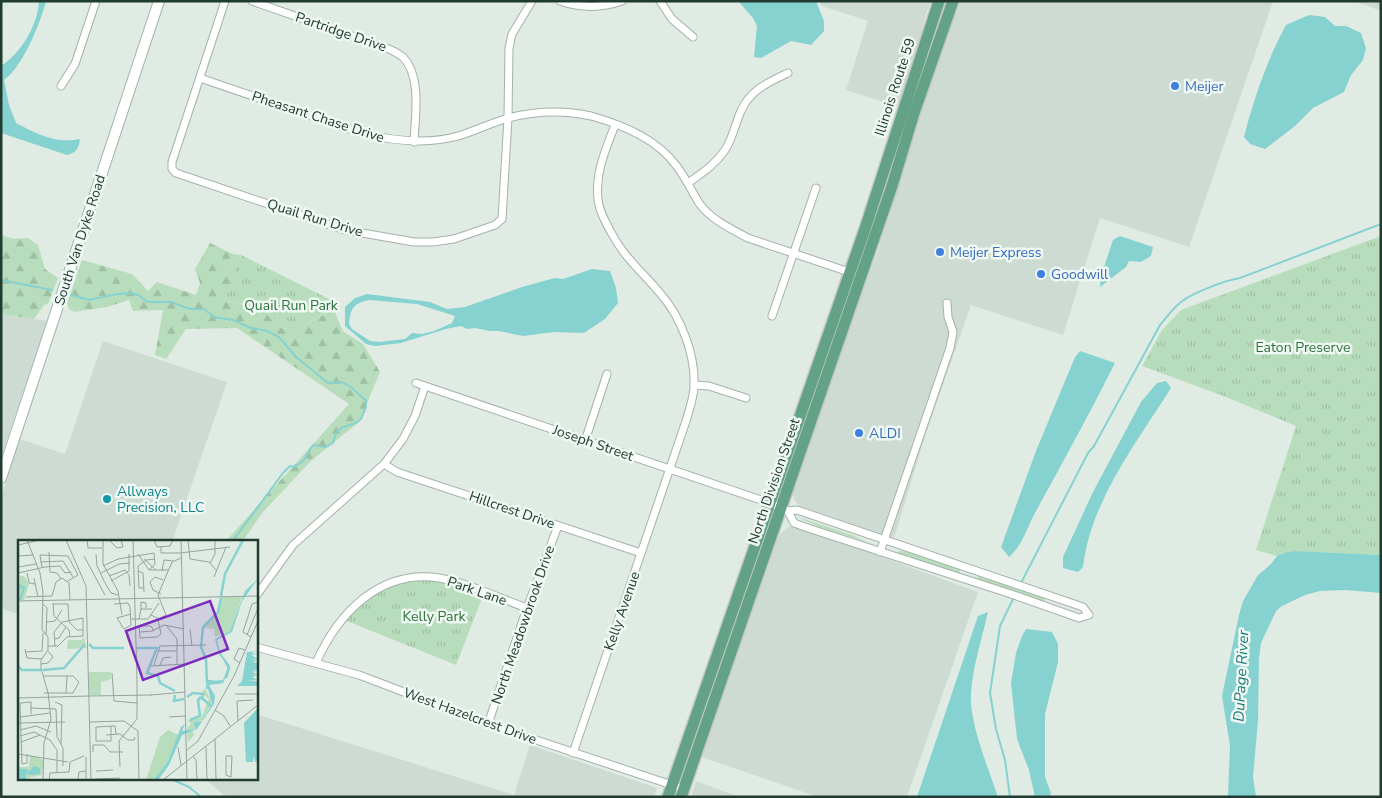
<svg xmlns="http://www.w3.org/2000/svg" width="1382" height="798" viewBox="0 0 1382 798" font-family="'Nunito Sans',sans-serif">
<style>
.built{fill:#cedbd3}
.green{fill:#b8ddbc}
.forest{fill:url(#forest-firs)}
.park{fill:url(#park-tufts)}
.water{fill:#86d2d1;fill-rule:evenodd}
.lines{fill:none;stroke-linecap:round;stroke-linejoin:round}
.stream{stroke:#86d2d1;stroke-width:2}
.street-casing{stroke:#a3b3aa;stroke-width:9}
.secondary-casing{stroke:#9eb7aa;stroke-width:12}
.primary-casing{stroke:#c1c8c5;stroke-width:14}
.street{stroke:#fff;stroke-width:7}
.secondary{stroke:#fff;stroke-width:10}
.primary{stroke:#63a287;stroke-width:11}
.shop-dot{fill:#3f7fe0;stroke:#f0f8f3;stroke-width:2}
.culture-dot{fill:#0f9aa8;stroke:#f0f8f3;stroke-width:2}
.labels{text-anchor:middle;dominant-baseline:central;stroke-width:5;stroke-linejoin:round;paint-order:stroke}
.street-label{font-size:14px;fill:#203c30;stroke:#f0f8f3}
.shop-label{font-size:14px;fill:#366cbe;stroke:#f0f8f3;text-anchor:start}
.park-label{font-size:14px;fill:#2a733a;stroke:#f0f8f3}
.culture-label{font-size:14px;fill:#0d838f;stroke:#f0f8f3;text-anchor:start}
.water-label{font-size:15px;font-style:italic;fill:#1a7878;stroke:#f0f8f3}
.inset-river{fill:none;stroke:#86d2d1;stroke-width:2.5}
.inset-road{fill:none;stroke:#93a59c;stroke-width:1}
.view{fill:#7b2cbf;fill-opacity:0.15;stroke:#7b2cbf;stroke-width:2.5}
.inset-edge{fill:none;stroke:#203c30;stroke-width:2.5}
</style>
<defs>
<pattern id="forest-firs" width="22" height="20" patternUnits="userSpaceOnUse" patternTransform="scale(1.25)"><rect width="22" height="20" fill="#b8ddbc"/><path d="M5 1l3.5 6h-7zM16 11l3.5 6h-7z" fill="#9ebfa2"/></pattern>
<pattern id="park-tufts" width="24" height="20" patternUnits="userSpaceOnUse" patternTransform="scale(1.25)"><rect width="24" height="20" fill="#b8ddbc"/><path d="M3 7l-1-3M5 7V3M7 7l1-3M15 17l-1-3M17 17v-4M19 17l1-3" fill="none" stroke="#9ebfa2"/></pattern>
</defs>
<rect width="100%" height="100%" fill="#e0ebe4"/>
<g class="built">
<polygon points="820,1 931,1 925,17 919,48 899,107 846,90 868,21 822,6"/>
<polygon points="961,1 1273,1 1189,247 1100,218 1063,335 971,305 925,437 894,538 800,506 794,500 792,487 853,313 876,257 893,203 906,153 929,80"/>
<polygon points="1354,1 1381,1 1381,11"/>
<polygon points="1,314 48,321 1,457"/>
<polygon points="103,341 227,382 172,542 19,542 19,614 3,609 1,596 1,497 20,439 65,454"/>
<polygon points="797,526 978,592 907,797 818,797 699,756 721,702 779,535 788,527"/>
<polygon points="256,714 514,795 530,745 657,788 654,797 226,797 205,779 256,779"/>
<polygon points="696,781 739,797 691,797"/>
</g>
<g class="green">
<polygon points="795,516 852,535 867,542 820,527"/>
<polygon points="898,551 914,552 960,569 960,572 958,574 898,554"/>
<polygon points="978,576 1043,597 1045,600 1043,602 979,580 977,579"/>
</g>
<g class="forest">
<polygon points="1,235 14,239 28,238 38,245 45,269 58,278 48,304 44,305 34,319 1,314"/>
<polygon points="210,243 233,254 240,269 227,293 227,301 253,306 266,313 281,328 296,330 328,312 335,313 343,331 363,344 380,372 359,422 312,460 263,512 242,542 225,542 349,404 237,328 186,329 166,359 155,355 163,310 133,311 129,300 107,307 74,312 69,309 67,303 82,260 132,274 148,291 157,282 196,295 200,283 195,269"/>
</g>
<g class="park">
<polygon points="1381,236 1381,555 1296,551 1287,552 1277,556 1256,550 1296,426 1221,395 1142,366 1162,330 1181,310"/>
<polygon points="233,254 241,255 339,304 335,313 327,312 296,330 281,328 266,313 253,306 227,301 227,293 239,269"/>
<polygon points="439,578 484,593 456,665 342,619 365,595 402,580"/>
</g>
<g class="water">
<path d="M39 1H46C41 22 22 68 4 80L9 105 16 123C37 134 56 144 80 139 79 148 76 153 67 155L1 133V66C21 53 38 25 39 1Z"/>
<polygon points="738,1 816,1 824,21 824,31 811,45 791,41 761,58 754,57 757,26 753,18"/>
<path d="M1309 15 1325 17 1335 26H1346L1361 33 1366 48 1363 60 1351 75 1344 92 1313 108 1295 126 1265 149 1250 144 1244 137C1254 98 1267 60 1286 25Z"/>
<polygon points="1120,236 1153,247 1151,256 1141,262 1129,261 1126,267 1100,287 1101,276 1113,240"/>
<path d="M592 269 610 271 616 288 618 303 605 319 584 333 554 332 523 336 499 331H490L475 328 467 329 461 326 446 329 401 343 375 346 366 344 345 326V307L355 298 367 294 430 302 447 309 465 307 522 287 555 278 563 279ZM369 300 417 304 455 316 452 323 434 331 422 334 412 333 405 339 379 342 370 341 352 329 349 324C351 307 353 304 369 300Z"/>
<path d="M1080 351 1115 363C1090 413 1063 462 1036 511 1027 527 1023 545 1009 557L1001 547 1036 451 1075 357Z"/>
<path d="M1166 381 1171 388C1136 444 1091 500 1083 567L1078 572 1063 568V557L1093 492 1141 402 1157 383Z"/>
<polygon points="1296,551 1381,555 1381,593 1345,590 1320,591 1305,595 1282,606 1276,611 1261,643 1259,658 1258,721 1253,777 1256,797 1228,797 1230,746 1222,696 1239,615 1243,601 1258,575 1270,565 1277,556 1287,552"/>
<path d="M988 612C982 638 973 666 971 692 969 723 988 767 998 797H917L978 616Z"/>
<polygon points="1026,629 1052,632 1058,644 1058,662 1045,714 1045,777 1051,793 1049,797 1035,797 1029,770 1017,739 1011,683 1016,653 1022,636"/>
</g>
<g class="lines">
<g class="stream">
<polyline points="1,280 52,290"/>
<polyline points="71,295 89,300 117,294 132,293 138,295 148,302 171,302 190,309 204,309 214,317 233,320 251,328 267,331 279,337 296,357 322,378 328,383 342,382 351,387 366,401 366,407 361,419 356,423 341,428 336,433 333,443 326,447 313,445 303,461 294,467 290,466 283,473 232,542"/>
<path d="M1021 583 1088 453 1094 446 1160 325C1167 317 1173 308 1181 302 1192 293 1226 280 1240 278L1381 224"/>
<polyline points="171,779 189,787 201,797"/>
<polyline points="1010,797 1005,760 996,729 990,693 1000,626 1014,597"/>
</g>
<g class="street-casing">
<g id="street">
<polyline points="225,1 172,162 172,169 176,173 345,230 414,242 433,242 454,239 495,225 502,219 508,118 509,48 512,34 532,1"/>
<path d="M252 1 389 49C394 51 399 54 403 57 422 77 415 116 414 142"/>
<path d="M560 1C580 8 602 8 622 1"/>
<polyline points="660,1 672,19 693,37"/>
<path d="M200 78 361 133C393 141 426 145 458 136 475 131 491 123 508 118 535 111 564 110 591 116 620 124 656 139 675 164 685 176 691 190 699 203 710 219 731 229 748 238L852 273"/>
<polyline points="61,86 75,64 96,1"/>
<path d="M688 183C702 173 715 165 725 150 733 138 735 124 741 111 750 90 769 82 788 73"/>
<polyline points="772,316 816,188"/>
<polyline points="416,383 770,503 788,511 797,510 1083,607 1089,615 1079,618 1011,594 811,529 794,523 788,511"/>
<polyline points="694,385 709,386 746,398"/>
<polyline points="585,441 607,374"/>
<polyline points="384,464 397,472 641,553"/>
<polyline points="880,552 950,348 953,332 948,317 947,303"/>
<polyline points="256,596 293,545 384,464 403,439 415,416 425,386"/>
<polyline points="256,647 359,675 488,724 684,789"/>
<path d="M316 663C338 613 380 569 439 578 466 582 501 599 527 608"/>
<polyline points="488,724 527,608 558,526"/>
<path d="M573 753 686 421C689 410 693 400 694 388 696 355 681 317 660 293 643 273 624 257 612 234 606 223 599 211 598 199 595 172 606 149 615 125"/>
</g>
</g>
<g class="secondary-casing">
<polyline id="secondary" points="1,478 159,1"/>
</g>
<g class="primary-casing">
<g id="primary">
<polyline points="668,797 866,226 939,1"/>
<polyline points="681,797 861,276 892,186 914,113 953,1"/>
</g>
</g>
<use href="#street" class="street"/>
<use href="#secondary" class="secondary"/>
<use href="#primary" class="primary"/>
</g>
<g class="shop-dot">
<circle cx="1175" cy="86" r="5"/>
<circle cx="940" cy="252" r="5"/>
<circle cx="1041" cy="274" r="5"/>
<circle cx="859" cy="433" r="5"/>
</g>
<circle class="culture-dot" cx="107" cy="499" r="5"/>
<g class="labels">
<g class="street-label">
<text transform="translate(341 32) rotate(19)">Partridge Drive</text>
<text transform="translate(895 87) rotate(-72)">Illinois Route 59</text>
<text transform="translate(318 117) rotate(18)">Pheasant Chase Drive</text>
<text transform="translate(315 218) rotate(17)">Quail Run Drive</text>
<text transform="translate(80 240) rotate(-72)">South Van Dyke Road</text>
<text transform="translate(593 443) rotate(19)">Joseph Street</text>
<text transform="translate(774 481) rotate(-71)">North Division Street</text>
<text transform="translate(512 510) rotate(19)">Hillcrest Drive</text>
<text transform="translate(477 591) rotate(19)">Park Lane</text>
<text transform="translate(622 611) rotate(-71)">Kelly Avenue</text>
<text transform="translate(523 625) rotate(-71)">North Meadowbrook Drive</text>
<text transform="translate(470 716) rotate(20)">West Hazelcrest Drive</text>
</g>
<g class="shop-label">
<text x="1185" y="86">Meijer</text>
<text x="950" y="252">Meijer Express</text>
<text x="1051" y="274">Goodwill</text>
<text x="869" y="433">ALDI</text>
</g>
<g class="park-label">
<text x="291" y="305">Quail Run Park</text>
<text x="1303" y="347">Eaton Preserve</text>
<text x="434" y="616">Kelly Park</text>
</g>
<g class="culture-label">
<text x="117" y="491">Allways<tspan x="117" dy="16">Precision, LLC</tspan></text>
</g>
<g class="water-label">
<text transform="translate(1241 676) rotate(-87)">DuPage River</text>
</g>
</g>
<g transform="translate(18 540)">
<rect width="240" height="240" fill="#e0ebe4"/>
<path d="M71 132H93V139L83 142V155H71ZM150 190 161 195 150 221 137 239 128 240 142 197Z" fill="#b8ddbc"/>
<path d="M2 36H6L11 44 6 60H0ZM203 57H224L212 91 197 97 196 89 186 88V86L200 73ZM65 96 69 108 49 109 50 100H64ZM187 149 194 162 185 180 176 182 179 186 174 190 176 195 170 202 169 188 173 184 170 180 183 178 191 159 183 153ZM12 215 26 220 24 235 1 240 0 227H11Z" fill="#b8ddbc"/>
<path d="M240 39 224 61 214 92 199 100 202 112 212 126 205 143 191 145 197 156 196 164 179 189 164 195 151 225 140 240H136L150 221 163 187 167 184 164 191 177 189 176 182 184 181 194 164 189 145 193 141 205 140 210 127 201 114 197 99 212 91 227 51ZM240 111 233 113 240 114 233 115 240 119H231L240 120 234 122 240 123V130H233L240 131 234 132 240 134H233L240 135 234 137 240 140 227 141H240V146H219L224 141 229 112ZM240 168V220L237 222 236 216 235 222H228L226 183ZM16 226 22 228V234L11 235 9 232 7 240H2V229H9L11 232Z" fill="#86d2d1"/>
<path class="inset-river" d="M0 45 6 48 2 60M203 56 207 34 225 0M71 104 75 108H106M119 108H139L129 133 140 136 142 143 157 151M207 121 211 128 208 138M0 126 4 130H23M25 130 46 128 67 104M189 143 188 119 183 107 185 87 200 72 203 58M189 149 190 141 202 143M157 155 156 161 166 159M169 157 175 153 185 154 184 158 193 166M172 180 182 176 180 160 183 157"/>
<path class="inset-road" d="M9 0 22 33 25 52 24 90 30 97V110L23 120V128L30 153M48 0 68 46 73 240M69 0 70 8H84M85 0V24L100 51 104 75M91 0 99 8 105 7 103 0M115 0 119 138M136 0 139 7 152 6 155 0M163 0 169 240M170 0 172 19 191 22 198 30M0 5 18 1M143 7V13H162M31 12 32 32 39 33 43 39M162 13 212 7M78 14 79 26 86 41 93 53 100 55M120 14 131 30H150M0 16 15 15M66 16 87 55M126 19 138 30M22 22 45 21 55 37M192 23 197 14V0M85 26 100 19 136 13 137 24 131 30M0 27 18 24M24 27 22 15 50 16 60 35 50 41M120 31 125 33 126 52M144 31 146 20 155 21M0 33 27 27 42 26 47 33 53 32M9 33 11 43 17 44M83 33 101 24 112 23M91 36 107 30 111 35 112 46M196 37 208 7M16 38 20 57M93 41 111 31V14M126 48H121L120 26 128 20 137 19M143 54 135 50 132 42 137 37 145 40M8 57 34 56 38 42 44 38 51 43 52 60M0 61 240 56M35 63 36 76 51 90 52 97M25 64 29 68 28 95M35 64H50L51 82 59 90H65M96 64 110 63 112 67M123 70V62L128 63V68M133 75 141 79 148 75 140 55 154 22 163 18M113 79H130L141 63M121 79 123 69H134M29 82 37 81 44 70M148 85 159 99V125M120 86H133L136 91M121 86 122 98 139 97 143 94 140 79M106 89 99 78 113 74M106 89 113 85 112 67M172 89 174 106M122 92 134 91 146 85 166 89M229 95 240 68M233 97 225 92 234 64 240 62M36 99 41 98 48 87M30 106H40L49 97 65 96V78L44 82 36 92 37 106M142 106 188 105M7 109 9 118 24 119M141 111H159M7 112 24 111 25 93M222 123 216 119 221 108 227 110M23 124 30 123 35 117 30 111M136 125 142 106M142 125 145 118 153 117M133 126 167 124M94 133 96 161 119 163M25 136H55L61 142 55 153H26M48 153 49 136M217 154H240M133 155 167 152M71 156 134 155M0 158 71 156M37 162 44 165 43 204M13 168 38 169 39 197 45 208V226M197 170 206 176 212 186M2 177 32 173M151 177 168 176M220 181 219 161 235 160M72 182 106 181 120 191 121 240M1 183 47 182M93 186V201H78V187L96 186H97L98 194M2 190 18 186 33 192M88 195 102 194 110 200H116L117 197M2 196 16 192 32 200 39 210V233M197 199 198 240M3 202 22 195M160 207 163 225M188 207 189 240M168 211 180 201 216 136 240 81M75 212V205H86L92 212H105M0 214 50 222M9 214V223L4 224 2 163 13 162V174M175 216 178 220 179 240M208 216H214L213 237 208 235ZM68 217V240M52 222 66 216M102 227 101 201 119 179V137M78 231 95 230M77 239 102 238M25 240 26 203 33 179 30 152M31 240 32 233 51 232 52 222M60 240 61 232 68 231M145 240 240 165"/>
<path class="view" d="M192 61 210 109 125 140 108 91Z"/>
<rect width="240" height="240" class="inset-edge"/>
</g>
<rect width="1382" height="798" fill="none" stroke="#203c30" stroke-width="5"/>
</svg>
